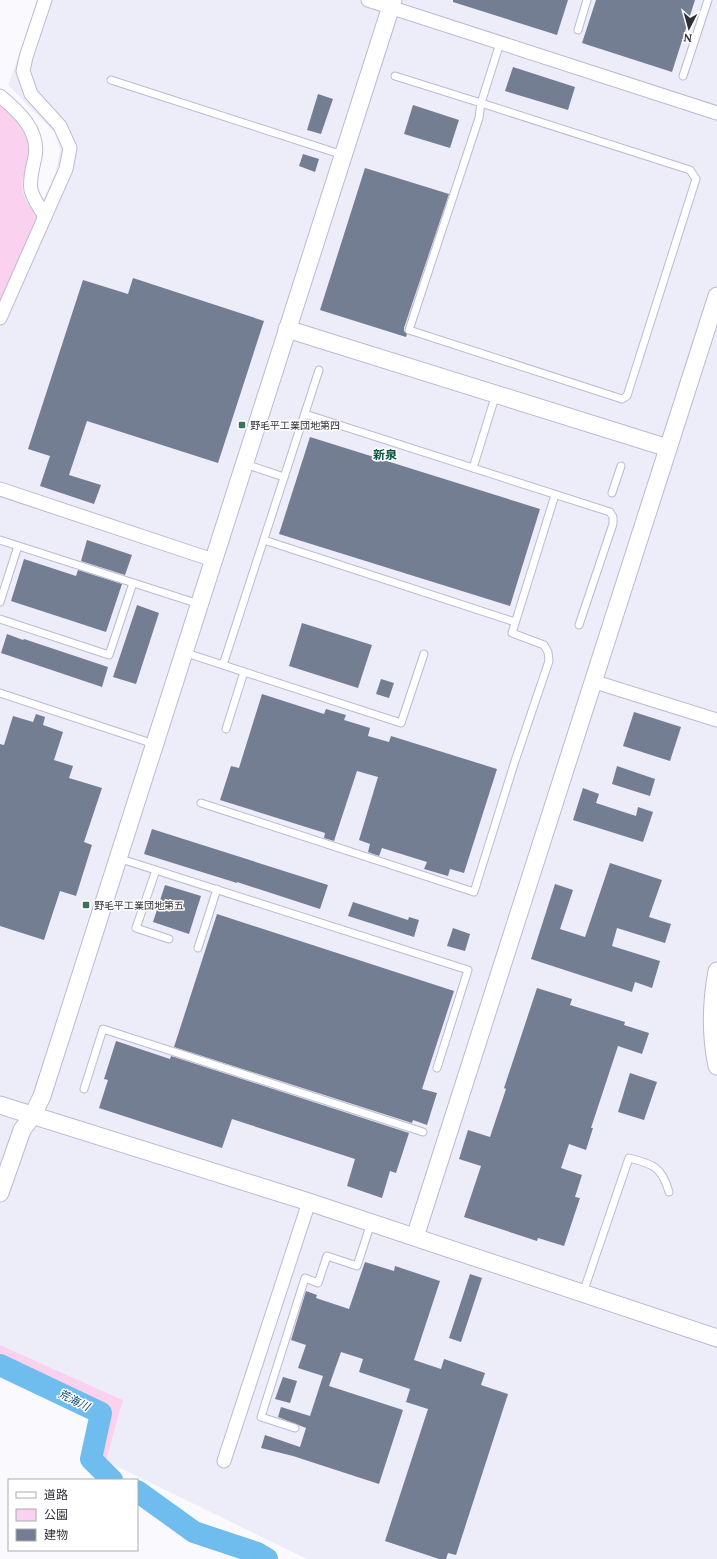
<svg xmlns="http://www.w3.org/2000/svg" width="717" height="1559" viewBox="0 0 717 1559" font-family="Lora,'Noto Sans JP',serif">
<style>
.built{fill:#ededfa}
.green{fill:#fad1ef}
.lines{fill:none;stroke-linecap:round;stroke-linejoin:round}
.river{stroke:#6fbcef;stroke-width:22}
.building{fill:#737e93}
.service-casing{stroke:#bbbad2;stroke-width:9}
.minor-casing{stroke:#bbbad2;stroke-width:15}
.tertiary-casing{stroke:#bbbad2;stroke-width:19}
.service{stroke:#fff;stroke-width:7}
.minor{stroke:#fff;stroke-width:13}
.tertiary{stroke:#fff;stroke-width:17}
.poi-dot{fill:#39745d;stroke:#fff;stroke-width:1.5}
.labels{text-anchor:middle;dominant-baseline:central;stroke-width:3;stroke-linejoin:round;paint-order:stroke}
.poi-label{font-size:10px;fill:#2f2f38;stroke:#fff;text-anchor:start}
.water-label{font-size:11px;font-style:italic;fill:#084869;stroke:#fff}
.quarter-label{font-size:12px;font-weight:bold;fill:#08563f;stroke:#fff}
</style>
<rect width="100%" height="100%" fill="#f9f9fe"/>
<polygon class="built" points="39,0 717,0 717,1559 307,1559 106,1461 123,1400 0,1345 0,300 56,171 60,150 55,133 8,85"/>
<g class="green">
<path d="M0 103C12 114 26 130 29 146 32 158 26 168 23 179 20 194 29 208 40 217L0 305Z"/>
<polygon points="0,1345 123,1400 106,1461 97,1456 106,1410 0,1361"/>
</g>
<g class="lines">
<g class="river">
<polyline points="0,1365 101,1413 91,1459 112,1480"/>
<polyline points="137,1491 194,1532 257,1553 267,1559"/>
</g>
</g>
<g class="building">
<polygon points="453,0 568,0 557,35 453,2"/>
<polygon points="596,0 695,0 672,72 582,43"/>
<polygon points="513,67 575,87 568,110 505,91"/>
<polygon points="318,94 333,99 321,134 307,130"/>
<polygon points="413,105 459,120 450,148 404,134"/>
<polygon points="303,154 319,159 315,172 299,166"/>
<polygon points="365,168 449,194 404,328 404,331 407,334 406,337 320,310"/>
<polygon points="133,278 264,321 218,463 87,421 69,475 101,485 94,504 40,486 50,456 28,449 83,280 128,294"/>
<polygon points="310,437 540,509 510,606 279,534"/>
<polygon points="87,540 132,555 125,575 81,561"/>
<polygon points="24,559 76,576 78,570 122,584 106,632 11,601"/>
<polygon points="137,605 159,613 136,684 113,677"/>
<polygon points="302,623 372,645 358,688 289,666"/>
<polygon points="7,634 23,640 24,639 108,667 102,687 1,653"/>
<polygon points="381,679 394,683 389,698 376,694"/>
<polygon points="262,694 324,714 326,709 346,715 344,720 370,728 368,736 389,742 391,736 497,769 464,873 450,869 448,876 424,869 427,862 382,848 379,856 368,852 370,844 359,840 378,777 357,771 334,841 324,838 325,833 220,800 231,766 239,768"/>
<polygon points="634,712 681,727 670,761 623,746"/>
<polygon points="36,714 45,717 43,725 63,732 54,760 73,766 69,778 102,788 84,842 92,845 76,896 60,891 44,940 0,926 0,744 4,745 13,716 33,722"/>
<polygon points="617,766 655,779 650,796 612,784"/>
<polygon points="583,788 599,794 596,803 636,816 638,807 653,812 643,842 573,820"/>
<polygon points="152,829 328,885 320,909 237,882 237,883 144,854"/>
<polygon points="610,863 662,880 649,917 671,924 665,943 617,928 612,946 660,961 652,988 635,982 632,992 531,959 555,884 573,890 560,929 585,937"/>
<polygon points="165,885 201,896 189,934 153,922"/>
<polygon points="353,902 408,920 409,917 419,920 414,937 348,916"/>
<polygon points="217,914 454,991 422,1089 437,1093 427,1125 413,1120 412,1123 174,1047"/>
<polygon points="453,928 470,934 465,951 447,946"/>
<polygon points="537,988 572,999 570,1005 625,1022 624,1025 649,1033 642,1054 618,1046 591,1128 593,1128 586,1150 569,1144 561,1168 582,1175 575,1197 580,1198 564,1246 538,1238 537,1241 464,1217 481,1166 459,1159 468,1130 490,1137 506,1089 504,1088"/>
<polygon points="116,1041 170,1059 171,1056 409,1133 396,1173 390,1171 382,1198 347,1186 355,1159 232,1119 222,1148 99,1108 108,1080 104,1079"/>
<polygon points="630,1073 657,1082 644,1120 618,1112"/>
<polygon points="365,1262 394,1271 395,1266 440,1281 414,1360 441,1369 444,1359 485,1373 481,1385 508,1394 456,1555 448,1553 446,1559 439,1559 385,1541 428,1409 406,1402 410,1389 359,1372 363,1359 341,1352 329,1386 403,1410 379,1484 293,1456 261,1448 265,1435 300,1447 306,1428 278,1417 281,1407 310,1416 323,1376 298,1368 306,1345 291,1340 306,1291 317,1295 316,1298 349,1309"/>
<polygon points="470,1274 482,1278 461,1342 449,1338"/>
<polygon points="283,1377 297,1381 290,1403 275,1399"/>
</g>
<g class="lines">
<g class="service-casing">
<g id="service">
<polyline points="578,30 587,0"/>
<polyline points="395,76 481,103 690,170 696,179 627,396 622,399 409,330 479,118 481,103 500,43"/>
<polyline points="683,76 708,0"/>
<polyline points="111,80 343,155"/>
<polyline points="305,414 610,512 613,517 613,524 579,625"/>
<polyline points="245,464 284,477"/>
<polyline points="473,468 496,394"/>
<polyline points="612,493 621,466"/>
<polyline points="0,540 199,604"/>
<polyline points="264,540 515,622"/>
<polyline points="0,602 18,546"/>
<polyline points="0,619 109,655 133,583"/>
<polyline points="183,652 401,723 424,654"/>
<polyline points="223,665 319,370"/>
<polyline points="0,693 154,744"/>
<polyline points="226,729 244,672"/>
<polyline points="201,803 474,892 515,761 549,661 548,652 544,645 512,633 555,495"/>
<polyline points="118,858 468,970 437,1068"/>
<polyline points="156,870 136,928 169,939"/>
<polyline points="198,948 217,889"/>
<polyline points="84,1089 103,1029 423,1132"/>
<path d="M583 1293 629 1158C653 1164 662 1167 669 1192"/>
<polyline points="295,1428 261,1417 305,1278 318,1283 327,1256 357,1266 371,1223"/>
</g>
</g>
<g class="minor-casing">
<g id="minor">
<polyline points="368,0 717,113"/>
<path d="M0 96C18 111 40 130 35 157 33 167 29 179 31 190 33 199 41 209 45 217"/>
<polyline points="0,318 66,169 70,148 60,126 31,94 23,71 26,57 45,0"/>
<polyline points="0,489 213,560"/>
<polyline points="592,681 717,720"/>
<polyline points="224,1461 309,1202"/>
</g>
</g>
<g class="tertiary-casing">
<g id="tertiary">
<polyline points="287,329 668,448"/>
<path d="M717 971C711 1004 710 1033 717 1066"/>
<polyline points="0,1105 309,1202 717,1338"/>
<polyline points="0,1193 22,1130 33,1115 42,1096 393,0"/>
<polyline points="415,1237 717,296"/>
</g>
</g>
<use href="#service" class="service"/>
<use href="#minor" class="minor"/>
<use href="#tertiary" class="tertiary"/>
</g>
<g class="poi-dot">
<rect x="238" y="421" width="8" height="8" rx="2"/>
<rect x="82" y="901" width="8" height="8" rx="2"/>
</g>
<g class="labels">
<g class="poi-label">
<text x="250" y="425">野毛平工業団地第四</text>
<text x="94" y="905">野毛平工業団地第五</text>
</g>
<g class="water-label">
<text transform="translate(74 1400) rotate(26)">荒海川</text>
</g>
<g class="quarter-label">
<text x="385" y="454">新泉</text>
</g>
</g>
<rect x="8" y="1479" width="130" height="72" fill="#ffffff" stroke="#acacaf"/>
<rect x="16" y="1492" width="20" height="6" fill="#ffffff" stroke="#acacaf"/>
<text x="44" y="1499" font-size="12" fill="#2f2f38">道路</text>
<rect x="16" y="1509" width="20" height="12" fill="#fad1ef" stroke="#acacaf"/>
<text x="44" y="1519" font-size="12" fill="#2f2f38">公園</text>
<rect x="16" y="1529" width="20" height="12" fill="#737e93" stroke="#acacaf"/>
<text x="44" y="1539" font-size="12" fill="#2f2f38">建物</text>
<g transform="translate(689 28) rotate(186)" stroke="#ffffff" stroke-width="3" paint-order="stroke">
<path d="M0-3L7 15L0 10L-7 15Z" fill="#2f2f38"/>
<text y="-6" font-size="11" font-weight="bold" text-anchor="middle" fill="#2f2f38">N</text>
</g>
</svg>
